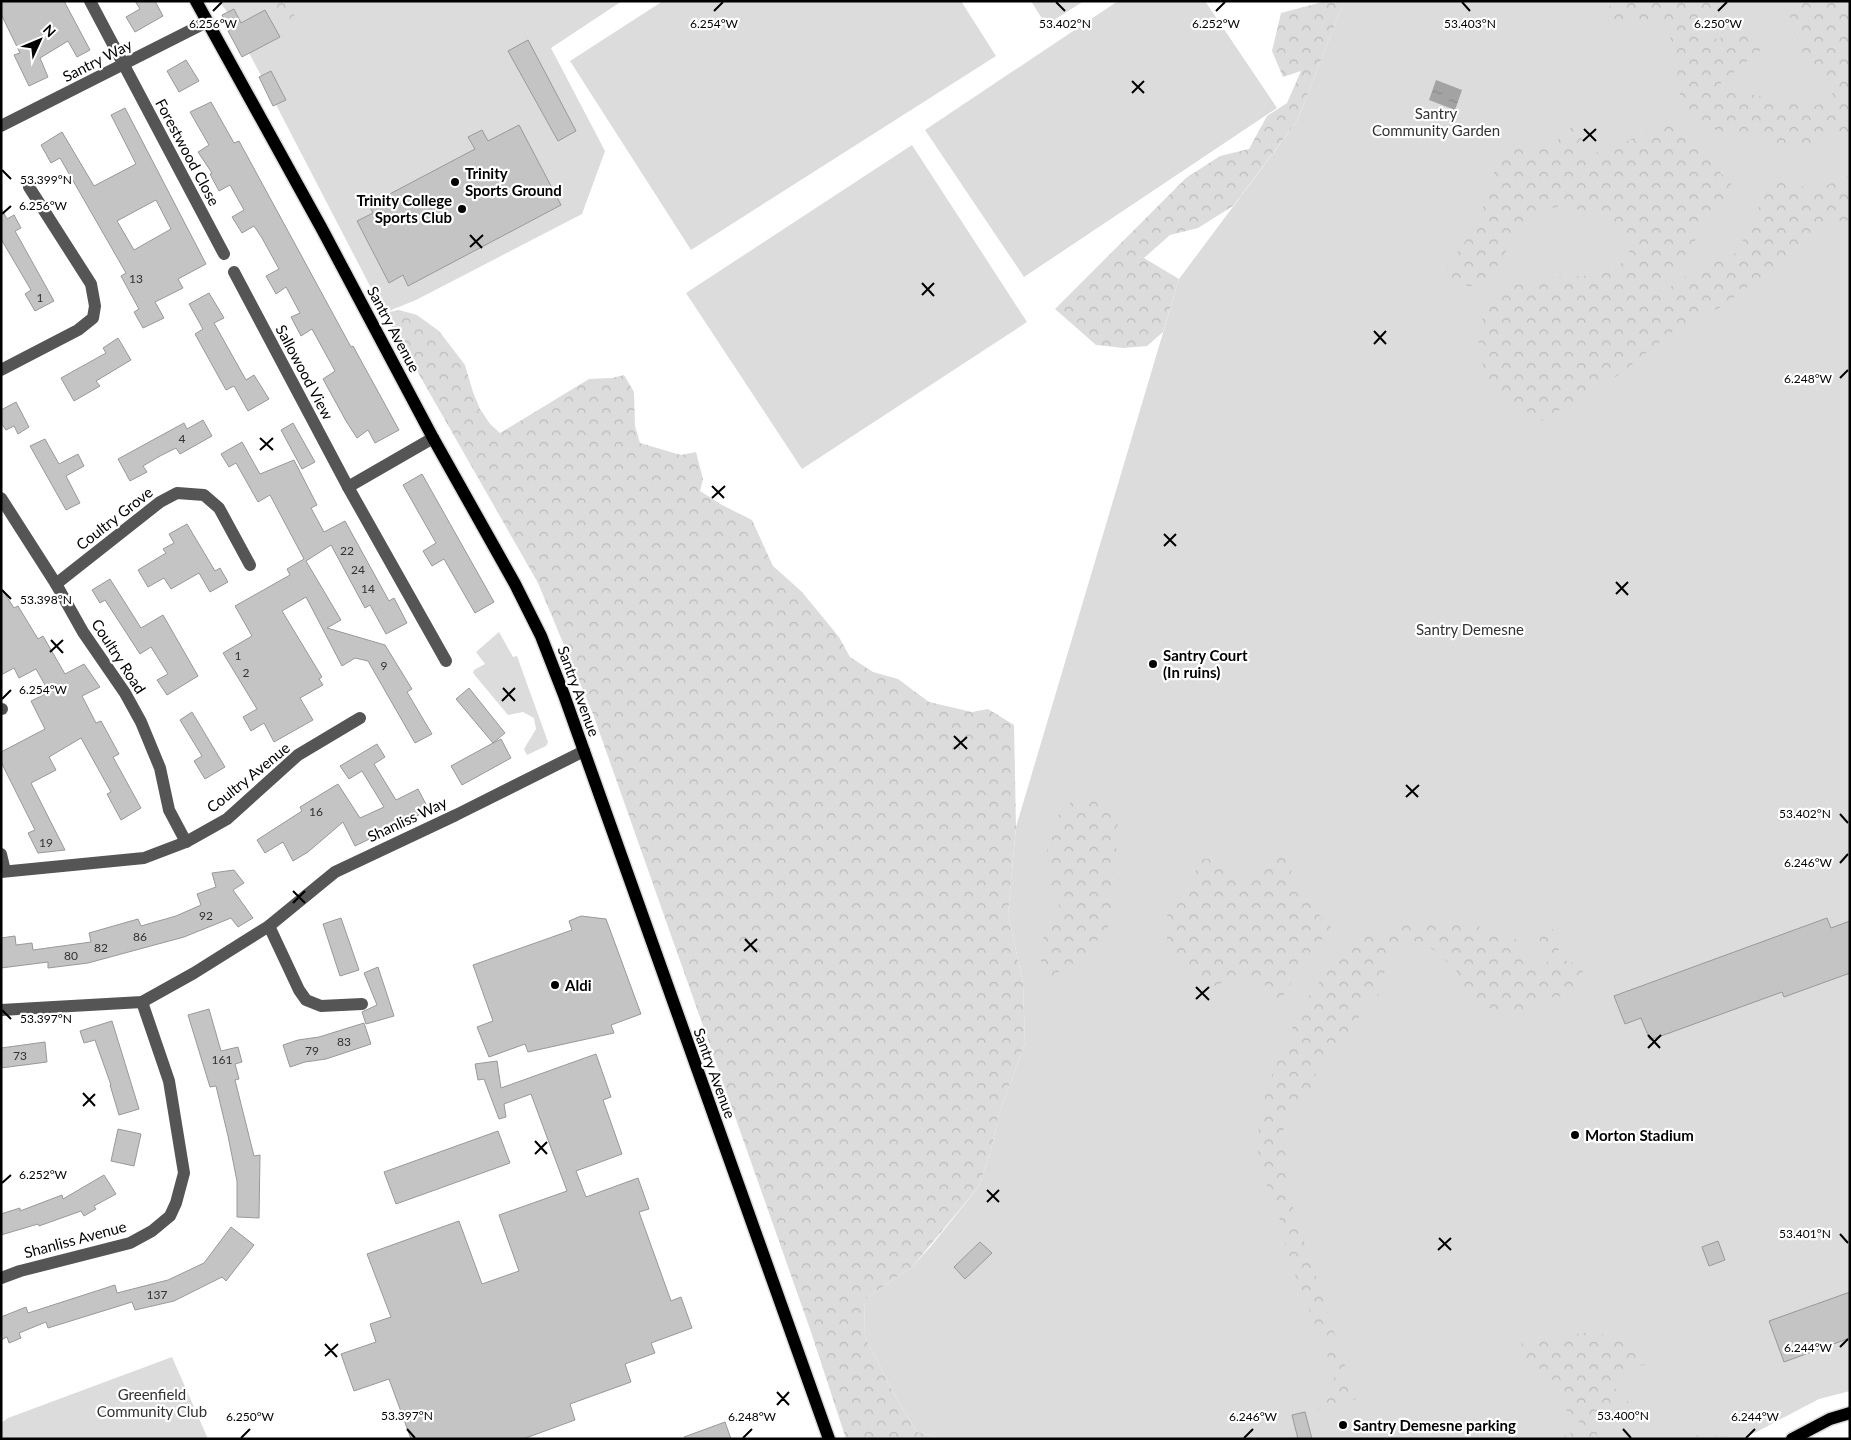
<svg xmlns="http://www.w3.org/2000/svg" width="1851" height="1440" viewBox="0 0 1851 1440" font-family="Lato,sans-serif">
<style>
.green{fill:#dcdcdc}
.forest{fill:url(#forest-crowns)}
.water{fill:url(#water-ripples)}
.building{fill:#c4c4c4;stroke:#999;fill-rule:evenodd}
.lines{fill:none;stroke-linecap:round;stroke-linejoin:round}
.major-casing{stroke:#dbdbdb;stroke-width:15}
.minor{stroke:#555;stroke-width:12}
.major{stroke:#000;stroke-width:12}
.ticks{fill:none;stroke:#000;stroke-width:2}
.poi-dot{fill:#000;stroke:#fff;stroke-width:2}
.labels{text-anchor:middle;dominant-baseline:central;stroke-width:4.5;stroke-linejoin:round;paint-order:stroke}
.number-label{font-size:12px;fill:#313131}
.street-label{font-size:15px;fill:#000;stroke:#fff}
.park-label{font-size:15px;fill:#333;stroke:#fff}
.poi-label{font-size:15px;font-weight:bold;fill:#000;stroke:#fff;text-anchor:start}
.ticks-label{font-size:12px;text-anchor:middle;fill:#000;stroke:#fff;stroke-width:4.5;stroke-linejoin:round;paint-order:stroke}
</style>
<defs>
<pattern id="forest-crowns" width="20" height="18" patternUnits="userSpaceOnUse" patternTransform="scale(1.25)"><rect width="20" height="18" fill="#dcdcdc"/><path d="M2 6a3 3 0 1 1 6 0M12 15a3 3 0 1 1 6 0" fill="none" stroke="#bbb"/></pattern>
<pattern id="water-ripples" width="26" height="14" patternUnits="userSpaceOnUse" patternTransform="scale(1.25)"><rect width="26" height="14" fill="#a3a3a3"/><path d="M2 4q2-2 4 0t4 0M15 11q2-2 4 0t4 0" fill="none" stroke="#8b8b8b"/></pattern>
</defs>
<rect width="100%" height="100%" fill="#fff"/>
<g class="green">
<polygon points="219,1 622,1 551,48 605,151 582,214 416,300 384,313 230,16"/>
<polygon points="663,1 961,1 996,56 691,250 570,61"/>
<polygon points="1031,1 1084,1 1046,25"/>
<polygon points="1118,1 1205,1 1277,108 1024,277 925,130"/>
<polygon points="1344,1 1850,1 1850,1391 1819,1399 1743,1439 942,1439 917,1432 895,1396 865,1337 864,1300 913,1266 932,1245 979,1186 991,1150 999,1114 1025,1043 1023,983 1008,914 1016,827 1179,279 1297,121"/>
<polygon points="912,145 1027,322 802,469 686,293"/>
<polygon points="499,632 513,657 517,656 548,742 546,746 527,755 524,749 536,729 534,718 523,712 508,715 473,673 474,670 485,664 476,652"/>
<polygon points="172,1357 208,1439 1,1439 1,1423 8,1418"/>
</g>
<g class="forest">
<polygon points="265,1 298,1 291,26 280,25"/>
<polygon points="1326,1 1344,1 1297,121 1233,206 1198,228 1170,235 1144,258 1179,279 1163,332 1147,346 1124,348 1096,345 1055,309 1186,178 1220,156 1249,149 1267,116 1287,103 1301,71 1283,77 1272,51 1281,13"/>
<polygon points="1632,1 1714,1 1719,8 1707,41 1745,32 1768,44 1715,88 1815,106 1835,98 1801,50 1785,1 1850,1 1850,134 1831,135 1800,151 1757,137 1720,132 1683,115 1676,63 1667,22 1609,24 1598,9"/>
<path d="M1666 122 1692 143 1733 186 1656 297 1703 264 1736 253C1750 228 1761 201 1774 175L1814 191 1850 175V220L1840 221 1746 288 1723 306 1675 330 1617 376 1541 421 1486 385 1477 332 1495 290 1546 278 1597 275 1632 258 1614 220 1562 205 1525 218 1494 272 1470 287 1441 275 1477 225 1503 146 1550 147 1575 124 1589 155 1615 147Z"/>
<polygon points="399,310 417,315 439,331 465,365 473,392 480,409 490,424 500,433 589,379 612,378 624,375 634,392 635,426 640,443 681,455 696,452 703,479 700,491 722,505 752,520 773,566 802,592 839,637 850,657 873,672 898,679 929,702 972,712 988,709 1014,725 1016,827 1008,914 1023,983 1025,1043 999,1114 991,1150 979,1186 913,1266 864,1300 865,1337 895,1396 917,1432 942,1439 846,1439 811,1332 593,714 538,583 384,313"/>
<polygon points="1101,800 1118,823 1111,923 1085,956 1046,980 1039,954 1046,928 1062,913 1049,880 1047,852 1052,822 1072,801"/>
<path d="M1280 848C1295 879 1308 906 1333 929L1313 948 1278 1004 1263 982 1232 979 1212 987C1189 975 1167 957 1166 929 1166 919 1169 908 1170 898L1189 889 1200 859H1214L1232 877 1249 876Z"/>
<path d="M1427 919 1470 926 1475 920 1485 935 1499 933 1515 938 1523 957 1544 967 1549 958 1541 945 1535 922 1560 932 1558 958 1582 966 1584 984 1566 996 1541 998 1531 1008 1512 1013 1484 1007 1465 990 1456 970 1434 950 1415 941 1401 944 1390 956 1385 972 1374 985 1379 995 1366 1002 1355 1026 1334 1048 1316 1071 1314 1084 1293 1107 1278 1142 1288 1158 1286 1186 1356 1399 1317 1410C1323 1395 1332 1391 1335 1375L1288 1257 1277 1208 1264 1179 1256 1143 1266 1091 1281 1052 1304 1003 1349 942Z"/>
<polygon points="1585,1333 1624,1336 1651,1363 1615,1373 1616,1395 1634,1405 1605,1414 1595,1439 1556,1439 1585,1427 1566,1410 1548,1370 1528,1369 1521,1341"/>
<polygon points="1697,1435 1748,1437 1743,1439 1694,1439"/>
</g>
<polygon class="water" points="1436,80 1462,90 1455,110 1429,100"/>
<g class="building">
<polygon points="1,1 64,1 90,50 77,57 68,41 40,58 48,77 29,86 14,55 20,53 1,14"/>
<polygon points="135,1 155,1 163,16 135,32 126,17 140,9"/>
<polygon points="234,9 241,23 265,10 280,37 242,57 228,31 230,30 222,15"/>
<polygon points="528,40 576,131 558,141 508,51"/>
<polygon points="186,60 199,81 179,92 167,71"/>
<polygon points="271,71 286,100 273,106 259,77"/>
<polygon points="211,102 234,143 239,141 351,347 353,346 399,430 375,443 368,430 357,438 346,421 323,379 335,371 312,329 301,336 291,317 300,313 286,287 276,294 266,276 279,269 262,238 254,226 242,233 232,217 244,210 230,185 219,191 210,174 212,173 198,152 209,145 190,112"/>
<path d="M125 108 206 264 178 279 183 288 155 302 164 318 143 328 134 312 139 309 121 276 126 273 60 158 51 163 41 145 62 132 94 186 136 164 111 115ZM156 200 171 229 134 250 117 221Z"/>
<polygon points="519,125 561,205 408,286 403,275 389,283 357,221 373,213 369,205 475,149 468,137 482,130 488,141"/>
<polygon points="1,208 7,219 14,215 21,228 15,231 54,301 35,311 25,294 31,290 1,239"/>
<polygon points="209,293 224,318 214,323 246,380 254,375 269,399 248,411 234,386 226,390 195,334 203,329 189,304"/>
<polygon points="118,338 131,360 96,381 100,386 74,401 61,378 106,353 103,348"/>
<polygon points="16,402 29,427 18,434 14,426 6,430 1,423 1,410"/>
<polygon points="203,420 212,436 180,454 176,448 160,456 143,466 147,472 130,481 118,459 184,423 187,429"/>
<polygon points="293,423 315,462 302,469 281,430"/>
<polygon points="45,439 59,464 78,454 84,466 66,476 80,503 66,510 30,446"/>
<polygon points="242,442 260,474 294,460 317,505 311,508 324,532 345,521 389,601 394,598 407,623 386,634 370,605 365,608 331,545 306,561 341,620 327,628 385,645 412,689 407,692 432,734 415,743 368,661 355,658 342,666 306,597 282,611 322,677 319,679 323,685 300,698 313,720 274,742 264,723 251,731 243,717 257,709 223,653 252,636 235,606 290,575 287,569 304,559 270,495 258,502 236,463 229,467 221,454"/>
<polygon points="422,474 494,602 475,613 444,559 432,566 423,551 436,543 403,485"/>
<polygon points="187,524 215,571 220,568 228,582 210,592 199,573 171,589 164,578 148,587 138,570 166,553 163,549 174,543 169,534"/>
<polygon points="110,579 141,628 163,615 198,676 167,695 157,680 168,674 151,647 140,654 105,600 100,603 92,590"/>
<polygon points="1,588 14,608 18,606 38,639 43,636 65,674 84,664 100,687 82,696 96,723 101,721 119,754 113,757 141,808 121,820 107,794 111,792 81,738 49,757 56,770 31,783 65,850 38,853 28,833 35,830 1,762 1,752 45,729 31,701 49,692 36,669 19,678 14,668 1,675"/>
<polygon points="469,688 505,733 493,743 501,739 511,758 462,785 451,766 493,743 456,699"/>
<polygon points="192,712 225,767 205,779 194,761 202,756 180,720"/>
<polygon points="377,744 385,757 374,764 396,800 418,789 429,810 355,846 343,822 308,852 293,861 283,842 265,853 257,840 302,811 300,807 338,784 360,818 384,807 362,771 349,779 340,766"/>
<polygon points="234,870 244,883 233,890 253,918 238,927 231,918 184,937 88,963 48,968 48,962 1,968 1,938 15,936 16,945 32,943 33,950 91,942 89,933 138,919 141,926 176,916 201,905 197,894 216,887 212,873"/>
<polygon points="581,916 606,919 641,1014 611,1025 614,1033 528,1052 525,1044 489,1057 477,1027 493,1021 473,965 572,930 569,921"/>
<polygon points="341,918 359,970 340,976 323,924"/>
<polygon points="1827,918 1831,928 1850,921 1850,973 1784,997 1782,992 1650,1040 1641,1018 1625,1024 1614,996"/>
<polygon points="378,967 394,1016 366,1024 362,1012 377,1005 364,973"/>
<polygon points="209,1009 221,1051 238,1047 242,1062 235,1064 239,1079 235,1080 254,1156 260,1155 259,1218 237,1217 237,1181 228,1136 216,1086 210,1087 188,1015"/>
<polygon points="112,1021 139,1109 119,1115 110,1085 111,1085 95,1040 84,1043 80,1031"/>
<polygon points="364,1023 371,1044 326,1059 305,1062 290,1067 283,1045 298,1040 319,1037"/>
<polygon points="45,1042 47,1062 1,1068 1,1048"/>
<polygon points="596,1054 611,1097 603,1100 622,1154 576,1171 586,1197 638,1178 649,1209 639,1212 671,1301 681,1297 692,1328 651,1343 655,1353 625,1364 631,1382 570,1404 575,1420 523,1439 411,1439 389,1379 354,1391 341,1354 376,1342 370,1324 391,1317 367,1254 459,1221 482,1284 519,1271 499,1215 567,1191 531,1094 504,1104 506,1117 499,1119 484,1079 478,1080 475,1064 497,1061 501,1088"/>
<polygon points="118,1129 141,1134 134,1166 111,1161"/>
<polygon points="498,1131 510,1163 396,1204 384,1172"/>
<polygon points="104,1175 116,1194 94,1206 96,1209 84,1216 81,1211 39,1226 38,1224 1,1235 1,1214 20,1208 20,1211 62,1195 63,1199"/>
<polygon points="231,1227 254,1245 226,1281 222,1277 174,1301 135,1310 132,1302 48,1328 46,1322 19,1333 21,1338 9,1343 7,1337 1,1340 1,1317 26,1307 28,1313 115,1285 117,1293 168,1280 204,1263"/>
<polygon points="1718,1241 1725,1260 1709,1266 1702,1247"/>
<polygon points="980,1242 992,1253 965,1279 954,1267"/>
<polygon points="1850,1292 1850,1338 1784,1362 1769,1321"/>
<polygon points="1305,1412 1312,1439 1298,1439 1292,1415"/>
<polygon points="725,1422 731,1439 685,1439 684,1437"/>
</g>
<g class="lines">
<g class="major-casing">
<g id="major">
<polyline points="196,1 322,229 433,438 515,584 541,636 564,695 829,1439"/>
<polyline points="1792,1439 1830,1419 1850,1413"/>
</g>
</g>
<g class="minor">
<polyline points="90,1 224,254"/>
<polyline points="1,126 207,22"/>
<polyline points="234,272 348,487 446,661"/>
<polyline points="1,370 78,330 93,318 95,306 91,284 29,187"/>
<polyline points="348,487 433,438"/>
<polyline points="1,498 56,584 83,632 125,693 141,722 160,768 169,810 186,842"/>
<polyline points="56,584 160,502 177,493 204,495 219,508 250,565"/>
<polyline points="1,709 2,709"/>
<polyline points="1,854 5,871"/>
<polyline points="1,872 144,858 186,842 227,819 298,755 360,718"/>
<polyline points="269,926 299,990 306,1000 321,1006 362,1004"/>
<polyline points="1,1010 142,1002 194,973 269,926 335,872 456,815 584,751"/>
<polyline points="1,1278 20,1271 130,1243 152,1231 170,1216 176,1203 184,1173 169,1081 142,1002"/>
</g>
<use href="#major" class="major"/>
</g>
<path class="ticks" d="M1056 2 1065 11M1462 2 1470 11M213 11 222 2M714 11 723 2M1216 11 1225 2M1718 11 1727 2M1132 81 1144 93M1132 93 1144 81M1584 129 1596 141M1583 141 1596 129M2 170 11 179M2 214 11 206M470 235 482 248M470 247 483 235M922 283 934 296M922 295 934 283M1374 331 1386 344M1374 344 1386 331M1840 378 1848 370M260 438 273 450M260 450 273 438M712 486 724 498M712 498 725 486M1164 534 1176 546M1164 546 1176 534M1616 582 1628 595M2 590 11 599M1616 594 1628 582M51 640 63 653M50 652 63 640M503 688 515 701M2 699 11 690M502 701 515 688M954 736 967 749M954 749 967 737M1406 785 1418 797M1406 797 1419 785M1840 814 1848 823M1840 863 1848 854M293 891 305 903M293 903 305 891M745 939 757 952M744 951 757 939M1196 987 1209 1000M1196 999 1209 987M2 1010 11 1019M1648 1035 1660 1048M1648 1048 1661 1035M83 1093 95 1106M83 1106 95 1094M535 1141 547 1154M535 1154 547 1142M2 1183 11 1175M987 1190 999 1202M987 1202 999 1190M1840 1234 1848 1243M1439 1238 1451 1250M1438 1250 1451 1238M325 1344 337 1357M1840 1347 1848 1339M325 1356 338 1344M777 1392 789 1405M777 1405 789 1392M407 1429 415 1438M1623 1429 1631 1438M241 1438 250 1429M743 1438 752 1429M1244 1438 1253 1429M1746 1438 1755 1429"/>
<g class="poi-dot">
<circle cx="455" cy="182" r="5"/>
<circle cx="462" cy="209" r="5"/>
<circle cx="1153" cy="664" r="5"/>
<circle cx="555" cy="985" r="5"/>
<circle cx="1575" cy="1135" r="5"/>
<circle cx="1343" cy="1425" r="5"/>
</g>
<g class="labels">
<g class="number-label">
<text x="136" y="278">13</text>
<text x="40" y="297">1</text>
<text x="182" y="438">4</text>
<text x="347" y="550">22</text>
<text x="358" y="569">24</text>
<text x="368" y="588">14</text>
<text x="238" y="655">1</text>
<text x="384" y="665">9</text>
<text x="246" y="672">2</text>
<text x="316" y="811">16</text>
<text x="46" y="842">19</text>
<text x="206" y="915">92</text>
<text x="140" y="936">86</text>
<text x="101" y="947">82</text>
<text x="71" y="955">80</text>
<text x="344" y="1041">83</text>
<text x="312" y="1050">79</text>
<text x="20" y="1055">73</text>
<text x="222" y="1059">161</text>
<text x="157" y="1294">137</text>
</g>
<g class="street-label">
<text transform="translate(97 60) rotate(-27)">Santry Way</text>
<text transform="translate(188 152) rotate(62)">Forestwood Close</text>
<text transform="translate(394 329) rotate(62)">Santry Avenue</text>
<text transform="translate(305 372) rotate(62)">Sallowood View</text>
<text transform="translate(114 518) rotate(-38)">Coultry Grove</text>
<text transform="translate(119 656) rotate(57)">Coultry Road</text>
<text transform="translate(579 691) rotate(70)">Santry Avenue</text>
<text transform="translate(248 777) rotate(-39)">Coultry Avenue</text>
<text transform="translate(407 819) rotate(-25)">Shanliss Way</text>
<text transform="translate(715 1073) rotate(70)">Santry Avenue</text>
<text transform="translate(75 1239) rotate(-15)">Shanliss Avenue</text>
</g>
<g class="park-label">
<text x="1436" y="113">Santry<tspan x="1436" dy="17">Community Garden</tspan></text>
<text x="1470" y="629">Santry Demesne</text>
<text x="152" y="1394">Greenfield<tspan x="152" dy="17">Community Club</tspan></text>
</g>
<g class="poi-label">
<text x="465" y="173">Trinity<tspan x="465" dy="17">Sports Ground</tspan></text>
<text x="452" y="200" text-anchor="end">Trinity College<tspan x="452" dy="17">Sports Club</tspan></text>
<text x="1163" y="655">Santry Court<tspan x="1163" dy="17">(In ruins)</tspan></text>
<text x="565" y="985">Aldi</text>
<text x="1585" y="1135">Morton Stadium</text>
<text x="1353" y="1425">Santry Demesne parking</text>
</g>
</g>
<g class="ticks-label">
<text x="213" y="28">6.256°W</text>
<text x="714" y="28">6.254°W</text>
<text x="1216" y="28">6.252°W</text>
<text x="1718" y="28">6.250°W</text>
<text x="1470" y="28">53.403°N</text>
<text x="1065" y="28">53.402°N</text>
<text x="46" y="184">53.399°N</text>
<text x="43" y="210">6.256°W</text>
<text x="1808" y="383">6.248°W</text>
<text x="46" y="604">53.398°N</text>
<text x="43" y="694">6.254°W</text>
<text x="1805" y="818">53.402°N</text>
<text x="1808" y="867">6.246°W</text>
<text x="46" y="1023">53.397°N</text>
<text x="43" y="1179">6.252°W</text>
<text x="1805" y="1238">53.401°N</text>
<text x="1808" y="1352">6.244°W</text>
<text x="407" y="1420">53.397°N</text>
<text x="1623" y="1420">53.400°N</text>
<text x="250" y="1421">6.250°W</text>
<text x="752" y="1421">6.248°W</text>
<text x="1253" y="1421">6.246°W</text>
<text x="1755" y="1421">6.244°W</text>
</g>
<rect width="1851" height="1440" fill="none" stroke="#000000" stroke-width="5"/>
<g transform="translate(40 40) rotate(46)" stroke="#ffffff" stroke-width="4" paint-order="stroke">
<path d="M0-4L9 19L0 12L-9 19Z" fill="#000000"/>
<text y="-8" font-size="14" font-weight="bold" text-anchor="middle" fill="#000000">N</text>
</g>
</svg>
